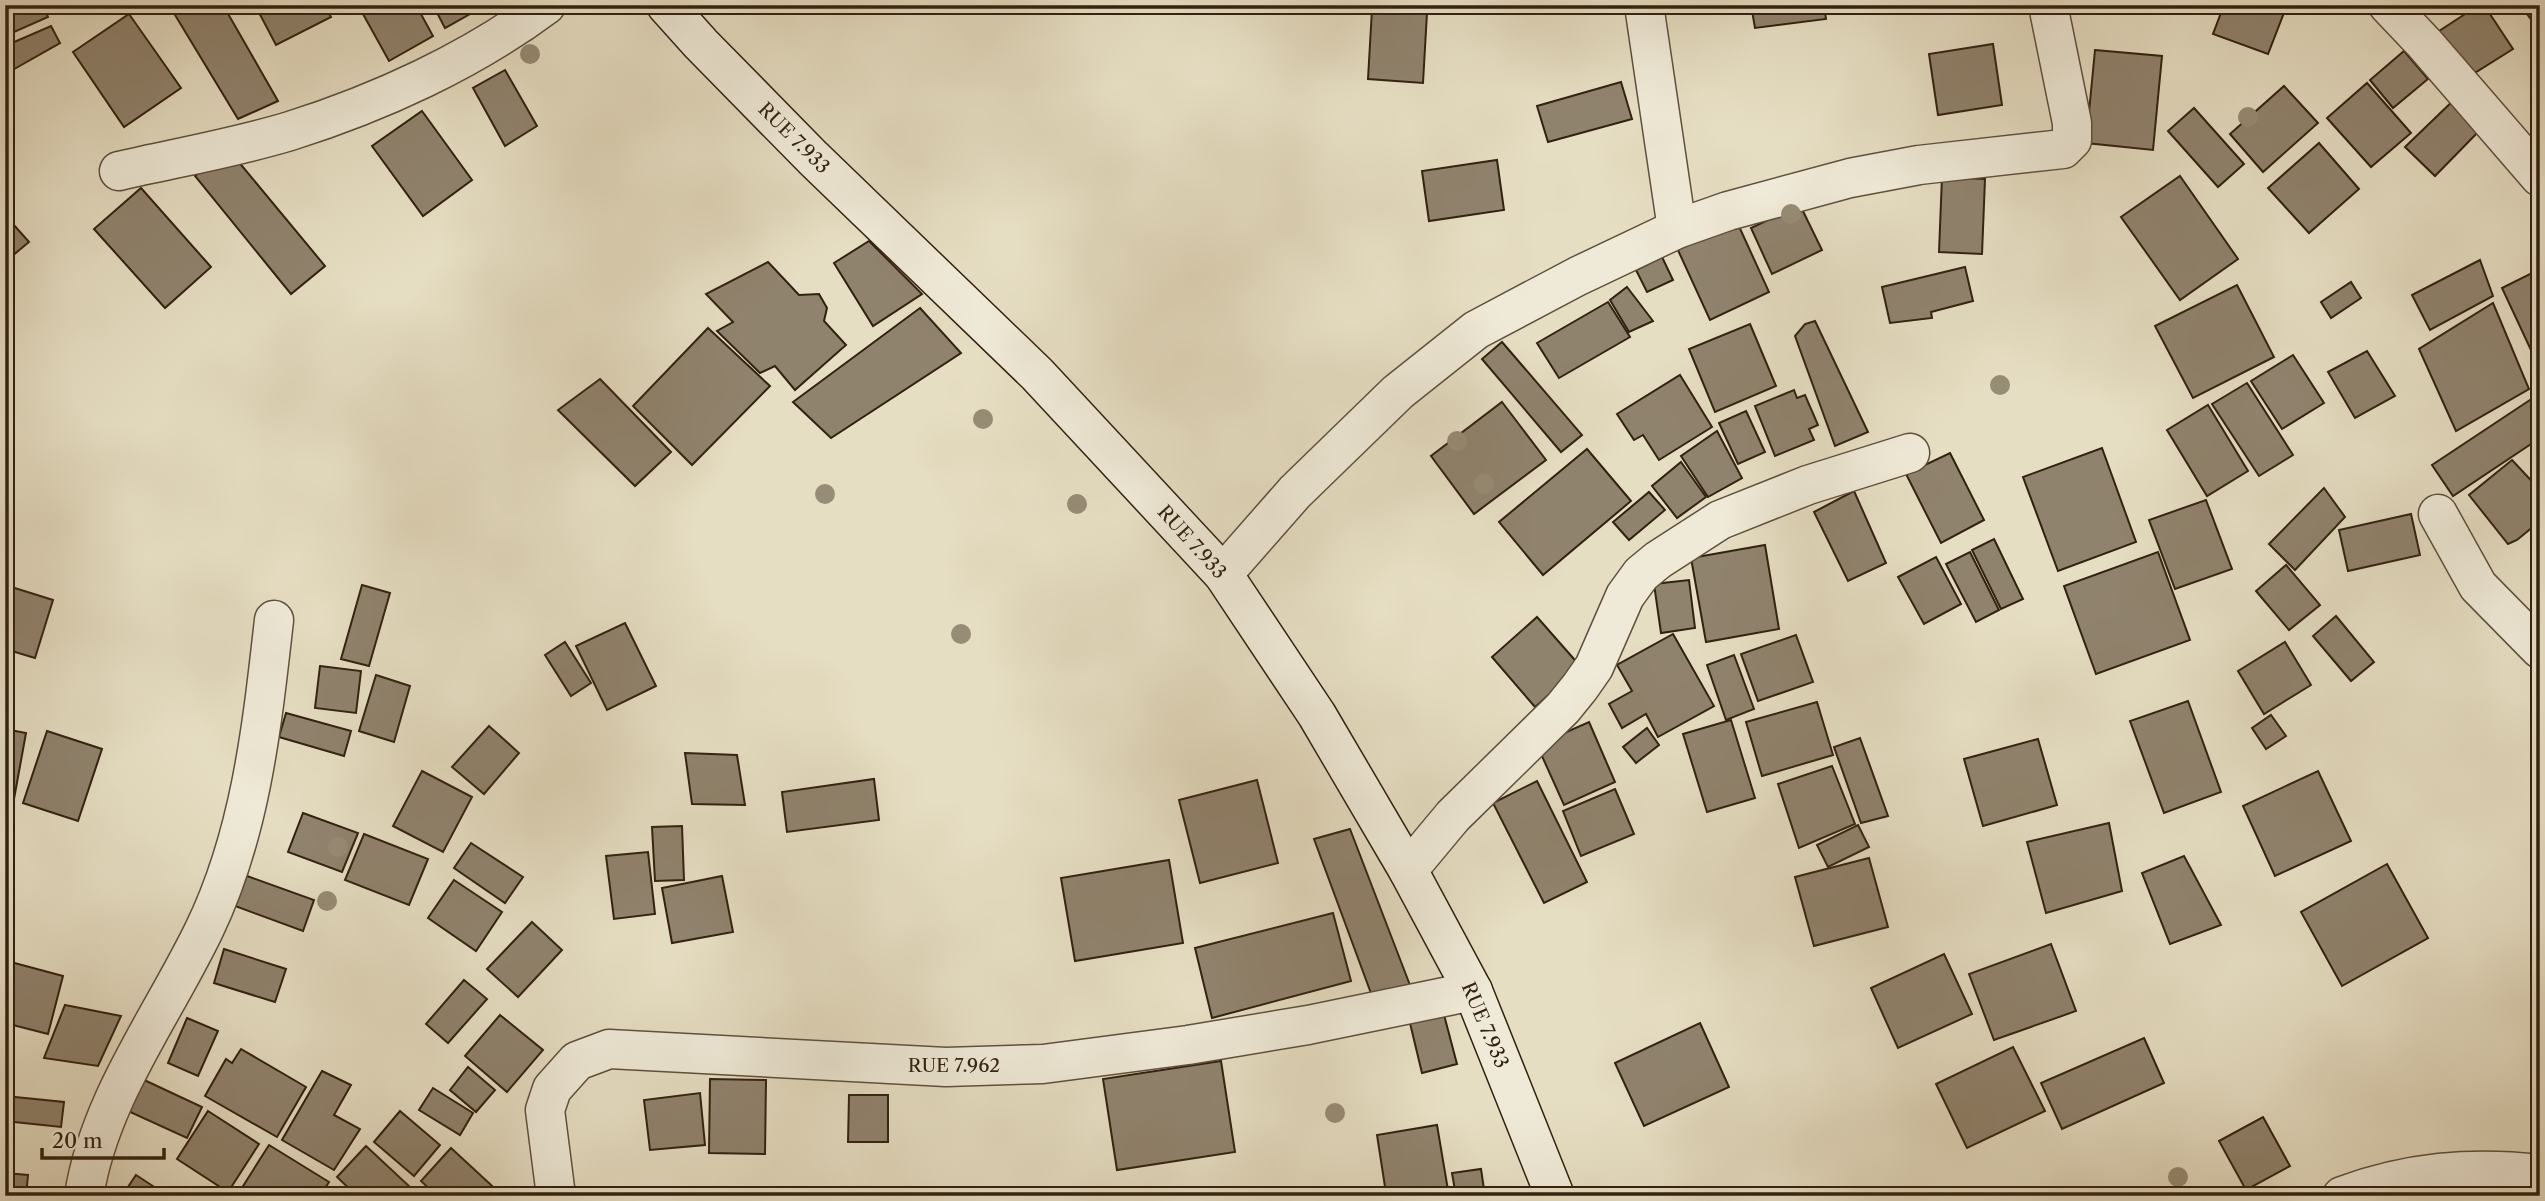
<svg xmlns="http://www.w3.org/2000/svg" width="2545" height="1201" viewBox="0 0 2545 1201" font-family="'Libre Caslon Text',serif">
<style>
.building{fill:#90836e;stroke:#322111;stroke-width:2}
.lines{fill:none;stroke-linecap:round;stroke-linejoin:round}
.street-casing{stroke:#5f503e;stroke-width:41}
.secondary-casing{stroke:#322111;stroke-width:41}
.street{stroke:#efead8;stroke-width:38}
.secondary{stroke:#efead8;stroke-width:38}
.tree{fill:#978c75}
.labels{text-anchor:middle;dominant-baseline:central;stroke-width:6;stroke-linejoin:round;paint-order:stroke}
.street-label{font-size:19px;fill:#322111;stroke:#efead8}
</style>
<rect width="100%" height="100%" fill="#e6dec3"/>
<filter id="stains"><feTurbulence type="fractalNoise" baseFrequency=".00286" numOctaves="4"/><feColorMatrix values="0 0 0 0 .2 0 0 0 0 .09 0 0 0 0 .02 0 0 0 .5 -.17"/></filter>
<radialGradient id="worn" r=".72"><stop offset=".6" stop-color="#630" stop-opacity="0"/><stop offset="1" stop-color="#630" stop-opacity=".3"/></radialGradient>
<g class="building">
<polygon points="5,5 43,5 48,17 5,36"/>
<polygon points="169,5 223,5 278,101 238,119"/>
<polygon points="255,5 325,5 331,17 276,45"/>
<polygon points="358,5 416,5 433,36 389,61"/>
<polygon points="433,5 486,5 445,28"/>
<polygon points="1751,5 1824,5 1826,19 1755,28"/>
<polygon points="2224,5 2287,5 2268,54 2213,34"/>
<polygon points="2479,5 2484,5 2513,49 2465,79 2436,33"/>
<polygon points="2520,5 2540,5 2540,31"/>
<polygon points="1372,9 1427,13 1423,83 1368,79"/>
<polygon points="129,14 181,88 124,127 73,52"/>
<polygon points="51,26 60,43 9,72 5,65 5,46"/>
<polygon points="1993,44 2002,105 1938,115 1929,54"/>
<polygon points="2095,50 2162,56 2153,150 2086,143"/>
<polygon points="2404,51 2428,79 2393,108 2370,80"/>
<polygon points="505,70 537,126 505,146 473,88"/>
<polygon points="1621,82 1632,119 1548,142 1537,106"/>
<polygon points="2367,83 2411,133 2371,167 2327,118"/>
<polygon points="2284,86 2318,123 2263,172 2230,134"/>
<polygon points="2459,95 2485,125 2435,176 2405,147"/>
<polygon points="2194,108 2244,164 2218,187 2168,131"/>
<polygon points="422,111 472,180 423,216 372,146"/>
<polygon points="2319,143 2359,189 2309,233 2268,188"/>
<polygon points="228,149 325,266 291,294 195,176"/>
<polygon points="1497,160 1504,210 1429,221 1422,171"/>
<polygon points="2180,176 2238,259 2180,300 2121,217"/>
<polygon points="1942,177 1985,179 1982,254 1939,252"/>
<polygon points="141,188 211,267 165,308 94,229"/>
<polygon points="1800,205 1822,250 1772,274 1751,228"/>
<polygon points="5,215 29,242 5,262"/>
<polygon points="1737,222 1769,292 1710,320 1677,248"/>
<polygon points="869,241 922,294 873,326 834,263"/>
<polygon points="1662,257 1673,280 1647,292 1636,270"/>
<polygon points="2480,260 2493,296 2430,330 2412,295"/>
<polygon points="768,262 799,295 819,294 827,308 824,321 846,345 795,390 775,366 760,373 717,331 733,322 706,294"/>
<polygon points="1965,267 1973,301 1931,312 1932,318 1890,323 1882,287"/>
<polygon points="2534,272 2540,283 2540,361 2537,363 2502,288"/>
<polygon points="2351,282 2361,298 2331,318 2321,302"/>
<polygon points="2237,285 2274,357 2193,398 2155,326"/>
<polygon points="1627,287 1653,321 1629,332 1610,300"/>
<polygon points="1608,302 1630,337 1559,378 1537,343"/>
<polygon points="2493,303 2529,389 2456,431 2419,349"/>
<polygon points="920,308 961,353 831,438 793,402"/>
<polygon points="1815,321 1868,432 1835,446 1795,336 1805,324"/>
<polygon points="1750,324 1776,386 1715,412 1689,349"/>
<polygon points="708,328 770,386 692,465 633,406"/>
<polygon points="1502,342 1582,435 1561,452 1482,359"/>
<polygon points="2367,351 2395,396 2355,418 2328,372"/>
<polygon points="2293,355 2324,403 2282,429 2251,381"/>
<polygon points="1680,375 1712,427 1659,460 1643,435 1634,440 1617,414"/>
<polygon points="600,379 671,452 635,486 558,410"/>
<polygon points="2247,383 2293,455 2259,476 2212,404"/>
<polygon points="1794,390 1797,398 1805,395 1818,425 1809,429 1814,440 1775,456 1755,406"/>
<polygon points="2539,394 2540,438 2453,496 2432,465"/>
<polygon points="1502,402 1546,460 1474,514 1431,456"/>
<polygon points="2208,405 2248,471 2207,496 2167,430"/>
<polygon points="1746,411 1765,452 1738,464 1719,423"/>
<polygon points="1717,431 1742,478 1708,497 1681,456"/>
<polygon points="2102,448 2136,542 2058,571 2023,477"/>
<polygon points="1587,449 1631,501 1543,575 1499,522"/>
<polygon points="1950,453 1984,520 1941,543 1906,474"/>
<polygon points="2512,460 2540,490 2540,521 2517,540 2508,544 2469,495"/>
<polygon points="1681,462 1706,497 1677,518 1652,486"/>
<polygon points="2324,488 2345,517 2295,570 2269,544"/>
<polygon points="1854,491 1886,563 1848,581 1814,512"/>
<polygon points="1649,492 1665,510 1629,540 1613,522"/>
<polygon points="2206,500 2232,569 2175,589 2149,520"/>
<polygon points="2411,514 2420,555 2348,571 2339,530"/>
<polygon points="1994,539 2023,599 2001,609 1972,550"/>
<polygon points="1765,545 1779,629 1706,642 1691,558"/>
<polygon points="1970,552 1999,610 1976,622 1946,564"/>
<polygon points="2158,552 2190,640 2096,674 2064,586"/>
<polygon points="1936,557 1961,604 1924,624 1898,577"/>
<polygon points="2286,565 2320,605 2289,630 2256,591"/>
<polygon points="1689,580 1695,628 1661,633 1654,584"/>
<polygon points="5,585 53,600 35,658 5,649"/>
<polygon points="362,585 390,593 369,666 341,659"/>
<polygon points="2336,616 2374,662 2351,681 2313,636"/>
<polygon points="1537,617 1581,667 1535,707 1492,657"/>
<polygon points="625,623 656,686 607,710 576,646"/>
<polygon points="1673,634 1714,706 1658,737 1646,714 1622,728 1609,704 1632,691 1617,665"/>
<polygon points="1796,635 1813,682 1758,701 1741,654"/>
<polygon points="565,642 591,683 571,696 545,655"/>
<polygon points="2285,642 2311,685 2264,714 2238,671"/>
<polygon points="1734,655 1754,709 1726,720 1707,665"/>
<polygon points="320,666 361,671 356,713 315,708"/>
<polygon points="376,675 410,686 394,742 359,731"/>
<polygon points="2188,701 2221,792 2164,813 2130,721"/>
<polygon points="1817,702 1833,755 1762,776 1746,722"/>
<polygon points="286,713 351,731 344,756 279,737"/>
<polygon points="2271,715 2286,736 2266,749 2252,728"/>
<polygon points="1731,720 1755,798 1707,812 1683,734"/>
<polygon points="1589,722 1615,782 1564,805 1537,745"/>
<polygon points="489,726 519,753 484,794 452,767"/>
<polygon points="1647,728 1659,745 1636,763 1623,747"/>
<polygon points="5,729 26,733 14,799 5,797"/>
<polygon points="47,731 102,749 78,821 23,803"/>
<polygon points="1860,738 1888,816 1861,823 1834,747"/>
<polygon points="2038,739 2057,805 1983,826 1964,759"/>
<polygon points="685,753 737,755 745,805 692,804"/>
<polygon points="1832,766 1855,824 1799,848 1778,784"/>
<polygon points="422,771 472,797 443,852 393,826"/>
<polygon points="2318,771 2351,841 2275,876 2243,806"/>
<polygon points="874,779 879,820 787,832 782,792"/>
<polygon points="1257,780 1278,863 1200,883 1179,800"/>
<polygon points="1537,781 1587,882 1544,903 1493,803"/>
<polygon points="1615,789 1634,834 1581,856 1563,811"/>
<polygon points="303,813 358,833 342,872 288,852"/>
<polygon points="2109,823 2122,891 2046,913 2027,842"/>
<polygon points="1858,825 1869,847 1828,867 1817,845"/>
<polygon points="682,826 684,880 655,881 652,827"/>
<polygon points="1350,829 1413,993 1372,996 1314,839"/>
<polygon points="364,834 428,859 409,905 345,880"/>
<polygon points="471,843 523,877 505,903 454,868"/>
<polygon points="648,852 655,914 614,919 606,856"/>
<polygon points="2184,856 2221,925 2170,944 2142,873"/>
<polygon points="1869,858 1888,927 1814,946 1795,877"/>
<polygon points="1169,860 1183,943 1075,961 1061,878"/>
<polygon points="2387,864 2428,938 2342,986 2301,912"/>
<polygon points="247,876 314,900 303,931 235,906"/>
<polygon points="722,876 733,932 672,943 662,888"/>
<polygon points="454,880 502,912 476,951 428,918"/>
<polygon points="1333,913 1351,981 1212,1018 1195,948"/>
<polygon points="532,922 562,950 518,997 487,969"/>
<polygon points="2051,944 2076,1011 1994,1040 1969,974"/>
<polygon points="224,949 286,969 275,1002 214,983"/>
<polygon points="1944,954 1972,1014 1898,1048 1871,988"/>
<polygon points="7,961 63,976 48,1034 5,1023"/>
<polygon points="464,980 487,999 448,1043 426,1024"/>
<polygon points="65,1005 121,1016 98,1066 44,1058"/>
<polygon points="1443,1011 1457,1064 1422,1073 1409,1019"/>
<polygon points="500,1015 543,1050 507,1092 465,1056"/>
<polygon points="187,1018 218,1031 198,1076 168,1063"/>
<polygon points="1700,1023 1729,1087 1644,1126 1615,1063"/>
<polygon points="2144,1038 2164,1083 2062,1129 2041,1083"/>
<polygon points="2013,1047 2045,1111 1967,1148 1936,1084"/>
<polygon points="241,1049 306,1087 277,1137 205,1096 226,1059 232,1063"/>
<polygon points="1221,1061 1235,1152 1117,1170 1103,1079"/>
<polygon points="468,1067 495,1090 476,1112 450,1090"/>
<polygon points="322,1071 351,1085 334,1115 360,1129 334,1170 282,1140"/>
<polygon points="142,1079 202,1107 187,1138 128,1111"/>
<polygon points="710,1079 766,1080 765,1154 709,1153"/>
<polygon points="433,1088 473,1113 460,1135 419,1110"/>
<polygon points="700,1093 705,1145 650,1150 644,1100"/>
<polygon points="849,1095 888,1095 888,1142 848,1142"/>
<polygon points="5,1096 64,1102 61,1127 5,1121"/>
<polygon points="208,1111 259,1144 228,1192 177,1159"/>
<polygon points="400,1111 440,1145 414,1176 374,1142"/>
<polygon points="2263,1117 2290,1166 2246,1190 2219,1141"/>
<polygon points="1437,1125 1449,1196 1374,1196 1386,1193 1377,1135"/>
<polygon points="269,1145 329,1182 320,1196 238,1194"/>
<polygon points="366,1146 410,1187 402,1196 357,1196 337,1177"/>
<polygon points="451,1148 503,1196 437,1196 421,1181"/>
<polygon points="1481,1169 1485,1196 1456,1196 1452,1173"/>
<polygon points="5,1173 28,1175 26,1196 5,1196"/>
<polygon points="136,1175 168,1196 122,1196"/>
</g>
<g class="lines">
<g class="street-casing">
<g id="street">
<polyline points="1644,5 1677,229"/>
<polyline points="2388,5 2425,44 2540,177"/>
<path d="M119 171C175 158 234 148 290 131 379 103 471 61 546 5"/>
<polyline points="2438,514 2478,586 2540,649"/>
<polyline points="1223,574 1295,492 1398,392 1476,330 1578,276 1677,229 1728,211 1850,178 1919,165 2063,149 2072,140 2072,123 2048,5"/>
<polyline points="1408,870 1453,816 1563,708 1580,687 1594,667 1625,596 1641,574 1658,560 1720,520 1808,485 1910,453"/>
<path d="M84 1196C99 1099 162 1017 204 930 251 833 262 726 274 620"/>
<polyline points="556,1196 545,1110 552,1089 577,1061 609,1049 946,1067 1043,1064 1188,1045 1308,1025 1473,991"/>
<path d="M2342 1196C2408 1172 2470 1166 2540 1174"/>
</g>
</g>
<g class="secondary-casing">
<polyline id="secondary" points="666,5 701,44 813,158 1037,374 1223,574 1317,715 1408,870 1473,991 1555,1196"/>
</g>
<use href="#street" class="street"/>
<use href="#secondary" class="secondary"/>
</g>
<g class="tree">
<circle cx="530" cy="54" r="10"/>
<circle cx="2248" cy="117" r="10"/>
<circle cx="1791" cy="214" r="10"/>
<circle cx="2000" cy="385" r="10"/>
<circle cx="983" cy="419" r="10"/>
<circle cx="1457" cy="441" r="10"/>
<circle cx="1484" cy="484" r="10"/>
<circle cx="825" cy="494" r="10"/>
<circle cx="1077" cy="504" r="10"/>
<circle cx="961" cy="634" r="10"/>
<circle cx="338" cy="847" r="10"/>
<circle cx="327" cy="901" r="10"/>
<circle cx="1335" cy="1113" r="10"/>
<circle cx="2178" cy="1177" r="10"/>
</g>
<g class="labels">
<g class="street-label">
<text transform="translate(794 138) rotate(45)">RUE 7.933</text>
<text transform="translate(1192 542) rotate(48)">RUE 7.933</text>
<text transform="translate(1485 1025) rotate(67)">RUE 7.933</text>
<text x="954" y="1065">RUE 7.962</text>
</g>
</g>
<rect width="2545" height="1201" fill="none" stroke="#e6dec3" stroke-width="28"/>
<rect x="7" y="7" width="2531" height="1187" fill="none" stroke="#322111" stroke-width="3.5"/>
<rect x="14" y="14" width="2517" height="1173" fill="none" stroke="#322111" stroke-width="2"/>
<path d="M42 1148v10h122v-10" fill="none" stroke="#322111" stroke-width="3.5"/>
<text x="52" y="1148" font-size="21" fill="#322111" stroke="#efead8" stroke-width="5" paint-order="stroke">20 m</text>
<rect width="100%" height="100%" filter="url(#stains)"/>
<rect width="100%" height="100%" fill="url(#worn)"/>
</svg>
